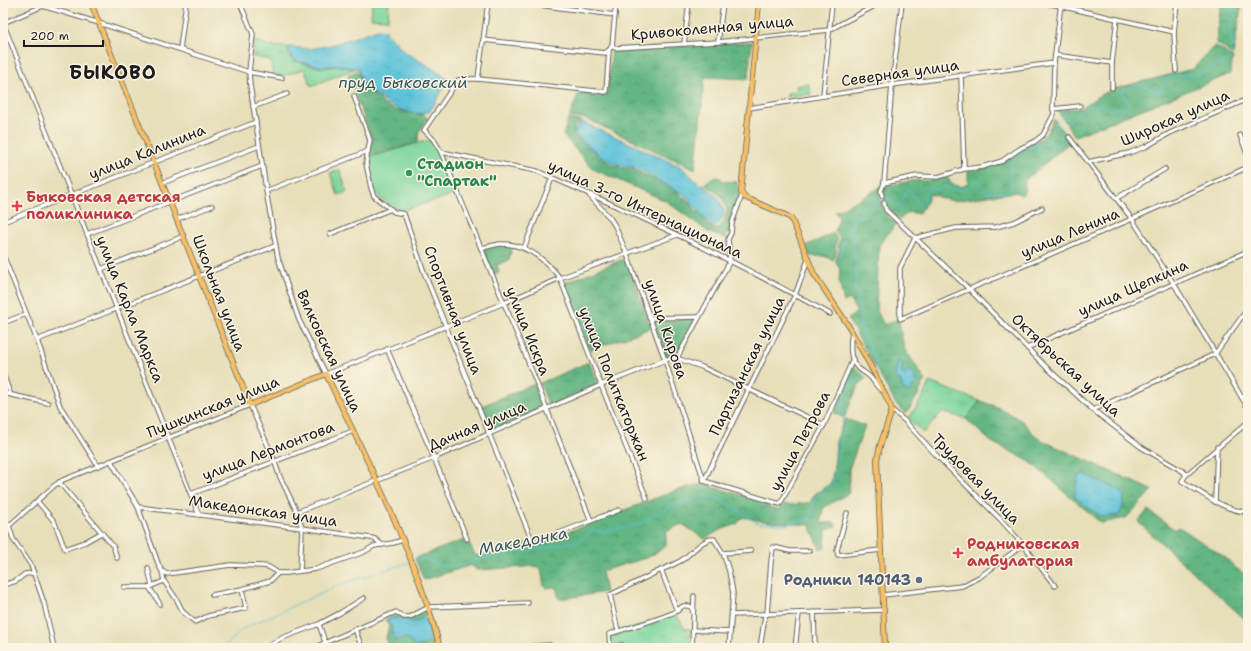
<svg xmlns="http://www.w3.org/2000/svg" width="1251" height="651" viewBox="0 0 1251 651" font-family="'Shantell Sans',sans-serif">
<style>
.grass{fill:url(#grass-tufts);stroke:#4c785c}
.forest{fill:url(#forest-crowns);stroke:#406950}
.pitch{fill:#7bd59b;stroke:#4c785c}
.water{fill:url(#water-ripples);stroke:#3c707b}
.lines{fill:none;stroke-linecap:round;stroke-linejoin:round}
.stream{stroke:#5dc3da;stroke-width:1}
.minor-casing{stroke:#636053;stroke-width:5.5}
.major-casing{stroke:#636053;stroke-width:6}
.minor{stroke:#fff;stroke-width:3.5}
.major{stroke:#f6c06b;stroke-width:4.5}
.leisure-dot{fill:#2e9e5b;stroke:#fcf5e5;stroke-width:1.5}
.health-dot{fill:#e0444e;stroke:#fcf5e5;stroke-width:1.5}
.service-dot{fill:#5c6f8a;stroke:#fcf5e5;stroke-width:1.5}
.labels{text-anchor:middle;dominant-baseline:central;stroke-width:3;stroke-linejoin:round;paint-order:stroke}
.street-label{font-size:15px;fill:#1c1c1c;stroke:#fcf5e5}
.leisure-label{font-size:15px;font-weight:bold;fill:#27864d;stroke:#fcf5e5;text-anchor:start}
.health-label{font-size:15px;font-weight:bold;fill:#be3a42;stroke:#fcf5e5;text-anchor:start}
.service-label{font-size:15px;font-weight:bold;fill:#4e5e75;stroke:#fcf5e5;text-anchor:end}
.water-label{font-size:16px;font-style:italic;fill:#33565e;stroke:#fcf5e5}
.district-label{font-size:19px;font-weight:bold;letter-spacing:1px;fill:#1c1c1c;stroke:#fcf5e5}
</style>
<defs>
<pattern id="grass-tufts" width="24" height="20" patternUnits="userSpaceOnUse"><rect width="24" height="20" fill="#7bd59b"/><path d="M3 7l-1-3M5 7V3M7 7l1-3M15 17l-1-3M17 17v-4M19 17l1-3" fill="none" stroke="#6ab685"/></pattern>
<pattern id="forest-crowns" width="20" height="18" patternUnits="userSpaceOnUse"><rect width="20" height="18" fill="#64b683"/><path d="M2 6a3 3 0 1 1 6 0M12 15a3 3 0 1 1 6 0" fill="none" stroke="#52936a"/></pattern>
<pattern id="water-ripples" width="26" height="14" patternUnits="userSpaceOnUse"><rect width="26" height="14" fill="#5dc3da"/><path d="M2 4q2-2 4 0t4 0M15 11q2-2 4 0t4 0" fill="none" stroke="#50a7ba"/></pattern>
</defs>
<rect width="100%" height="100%" fill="#fcf5e5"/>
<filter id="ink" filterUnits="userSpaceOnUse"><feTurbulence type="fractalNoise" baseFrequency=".025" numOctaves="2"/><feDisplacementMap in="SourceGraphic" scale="8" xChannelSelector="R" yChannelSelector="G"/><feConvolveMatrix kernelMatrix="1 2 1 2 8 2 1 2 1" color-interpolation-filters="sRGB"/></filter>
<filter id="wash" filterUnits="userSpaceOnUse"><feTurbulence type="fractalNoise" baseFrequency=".012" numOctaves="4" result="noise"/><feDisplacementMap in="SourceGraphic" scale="16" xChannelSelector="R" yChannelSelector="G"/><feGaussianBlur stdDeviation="0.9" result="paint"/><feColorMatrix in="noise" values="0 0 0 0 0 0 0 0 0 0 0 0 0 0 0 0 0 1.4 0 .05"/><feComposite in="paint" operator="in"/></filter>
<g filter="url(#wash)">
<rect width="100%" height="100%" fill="#e7dfb9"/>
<g class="grass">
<polygon points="255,40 269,46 288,47 288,53 293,61 322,68 339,66 354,69 311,86 304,69 283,76 273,74 270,60 253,57"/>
<polygon points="809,84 811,94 787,97 787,93 797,91 796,86"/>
<polygon points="929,382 980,401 966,419 942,412 923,433 908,419 923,397"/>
<polygon points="676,614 685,629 691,629 690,648 628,648 623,644 611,646 610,635"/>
</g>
<g class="forest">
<polygon points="1221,3 1242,3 1233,55 1216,42"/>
<polygon points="752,42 748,79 705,77 695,169 584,118 569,118 579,92 607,94 612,50"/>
<polygon points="1215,45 1233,58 1230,74 1075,136 1057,110 1081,108 1100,95 1113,89 1193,69"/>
<polygon points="357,71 366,90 380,99 383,104 395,110 423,115 428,118 419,131 418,142 369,157 372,146 372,139 348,75"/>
<path d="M1054 119 1070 142 1025 180 1024 192 1022 195 1015 192 953 201 929 194 927 202 918 214 909 212 899 220C890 211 880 200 885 186L917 180 926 181 948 178 951 184 962 187 968 183V171L983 169 1003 163 1021 149 1045 136Z"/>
<path d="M568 120 582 121 577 123 573 129 575 136 595 152 602 160C607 160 609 163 613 165 620 168 631 168 637 171 651 177 665 186 679 193L682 197 686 198C693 209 704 217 712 229L719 228 725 220 727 211 722 196 708 187 706 182 715 177 721 178 722 181 737 182 739 196 730 223 729 233 725 238 710 233 666 201 593 169 563 135Z"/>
<polygon points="880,187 879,192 884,212 896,224 879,245 876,309 884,325 898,319 904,348 925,380 918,395 906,414 896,404 848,319 857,312 849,299 844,302 839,281 840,269 836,262 836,259 840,249 838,247 840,238 835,231 839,218 835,211 842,209 849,204 859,200"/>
<polygon points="833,233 837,239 835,247 837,250 833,260 824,256 810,256 806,246"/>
<polygon points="498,246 512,247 509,260 497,265 499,273 494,275 484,250"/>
<polygon points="626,258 651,328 590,350 564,283"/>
<polygon points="696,319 676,355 670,355 665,356 652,320"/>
<polygon points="589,362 598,384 549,406 540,383"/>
<polygon points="853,365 866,378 858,386 844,418 833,412"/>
<polygon points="534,384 543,408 492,430 482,406"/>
<polygon points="980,401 1000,408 1022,421 1037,438 1152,490 1126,518 1101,523 1029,461 990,441 966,419"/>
<path d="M846 419 865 426 849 469V493L823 508 821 523H835L836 527 826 530 825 548 820 549 810 525 762 521 742 517 737 524 718 531 705 539 682 524 666 531V546L649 557 602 571 606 592 559 599 557 589 554 587 546 588 544 586 541 569 536 566 477 570 471 565 424 580 415 558 464 540 470 545 475 555 480 556 530 542 531 545H534L677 490 702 484 766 502 765 506 778 509 784 504C793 507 801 502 810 503L814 495 831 483 835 460 836 441 844 420Z"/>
<polygon points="1148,510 1175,530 1179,527 1226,558 1237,569 1248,576 1248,622 1138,522"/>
<polygon points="428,608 438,648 390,648 386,638 389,626 385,620 397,615 410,619"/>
</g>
<g class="pitch">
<polygon points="372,3 389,3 388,19 371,18"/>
<polygon points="425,141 433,141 444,162 456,194 404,210 394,208 378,196 374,189 368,158"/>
<polygon points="340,170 347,192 338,195 330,173"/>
</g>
<g class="water">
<path d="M378 29 386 30 387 34 395 41 403 51 430 67 446 78 447 81 446 84 430 111C419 118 395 109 385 102 383 101 382 99 381 98 377 95 371 93 367 89 362 84 361 76 358 69L339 65 322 67 293 60 290 53 289 47 310 49 332 45Z"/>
<path d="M582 122 682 167 700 185 704 184 706 188 719 198 724 212 723 218 716 226 712 227 711 224 700 214 698 209 691 204 689 198C678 191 667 185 656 179 650 175 644 171 637 169 630 166 623 166 616 164 611 163 608 158 602 158 595 149 578 140 574 131L579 124Z"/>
<polygon points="898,360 903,366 901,372 904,374 910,371 917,382 908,393 903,390 900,380 895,378 896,367 899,367 897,362"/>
<polygon points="1083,474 1121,491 1124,494 1123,507 1119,515 1103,517 1090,509 1074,496 1078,476"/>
<polygon points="426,614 428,617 428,627 431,638 429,640 429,643 416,647 410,641 405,638 394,640 392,627 387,621 389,620 390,618 399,618 414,622 418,621"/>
</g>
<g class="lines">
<g class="stream">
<polyline points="847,236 851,225"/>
<polyline points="839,257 844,241 846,238"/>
<path d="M875 369 877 364 863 333 861 323 858 300 855 285 857 269 853 247 854 236 852 223 856 219 866 214 875 203H880L885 197 896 205 901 204 907 190H910C913 196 915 203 922 205L924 203C925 196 925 189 933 187L935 190H940L944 186C952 189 963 193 970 186 973 183 972 181 977 180L984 189 988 192H1006L1011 188C1013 175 1005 161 1019 152 1025 148 1030 149 1035 144H1037L1038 149H1041L1048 141 1057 145 1060 143 1061 131 1056 123 1063 116H1065L1070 121 1088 104 1091 106 1100 104 1108 110 1124 108 1128 106V102L1122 94 1123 90C1137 81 1142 83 1156 92L1161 91 1167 78 1173 76 1196 75 1218 65 1231 54 1233 43 1230 34 1234 11 1229 3"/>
<path d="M413 561 420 558 443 566H463L481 558 549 547 579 541 592 530 604 533 610 530 637 525 659 513 672 505 705 496 719 499 759 524 770 523 785 525 810 519C813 513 812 505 814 498L832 485 840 443 846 424 841 411 848 387 866 376"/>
<polyline points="223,648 244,628 340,585 410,562"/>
</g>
</g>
</g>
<g filter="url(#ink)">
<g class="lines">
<g class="minor-casing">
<g id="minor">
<polyline points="240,3 253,34 249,72 250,85 268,202 278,258 299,320 326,374 504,303 560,278 677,235"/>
<polyline points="524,3 615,15"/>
<polyline points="1047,3 1174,32"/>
<polyline points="43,6 99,23 249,72 282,78"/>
<polyline points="579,10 580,3"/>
<polyline points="3,23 199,515"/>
<polyline points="3,23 43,6 45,3"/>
<polyline points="483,40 605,53 609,50 612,46 616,3"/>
<polyline points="718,42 723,3"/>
<polyline points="684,44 689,3"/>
<polyline points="612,46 615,48 718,42 829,30 880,3"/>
<polyline points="180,49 186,3"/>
<polyline points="1055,55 1112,63"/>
<polyline points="1176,71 1174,32 1177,3"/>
<polyline points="961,75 964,169"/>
<polyline points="478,79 488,3"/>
<polyline points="1112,88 1112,63 1117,19"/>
<polyline points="354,96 370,140 367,156 366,163 371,188 374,196 394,212 404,214 424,272 533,543 619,510"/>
<polyline points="823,96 832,3"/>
<polyline points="253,107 287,94"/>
<polyline points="749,108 892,85 1054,63"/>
<polyline points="1053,109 1054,63 1061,3"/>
<polyline points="1240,135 1248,156"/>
<polyline points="1069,137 1132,219 1174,284 1248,408"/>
<path d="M441 152 522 168 537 171 548 176C644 217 738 263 830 314"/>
<polyline points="1088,162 1129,153 1145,147 1170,133 1248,99"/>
<polyline points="162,183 259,146"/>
<polyline points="884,183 917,176 938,177 964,169 982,167 1002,161 1021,148 1034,142 1043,135 1054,114 1053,109 1080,106"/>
<polyline points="266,191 368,151"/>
<polyline points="589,195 610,218 615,226 627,254 665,360 704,481"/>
<polyline points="882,196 881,191 884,183 892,85 902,3"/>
<polyline points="1117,198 1165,169"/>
<path d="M884 203 886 210 969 289 1045 366 1093 410 1141 447 1184 472 1186 475 1182 481C1202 493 1224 511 1248 512"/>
<polyline points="1042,208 1014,222 996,227 956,228 915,238 900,268 900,319 1132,219 1248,167"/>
<polyline points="177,219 212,206"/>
<polyline points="3,222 256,122"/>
<polyline points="87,234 262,166"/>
<polyline points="330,234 391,209"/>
<path d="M481 248C487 247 494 245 500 244 525 243 545 259 560 278L601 385 647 499"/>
<polyline points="524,248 552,178"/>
<polyline points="3,255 37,340 60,406 98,466"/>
<polyline points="101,269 184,236"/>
<polyline points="649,318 699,317"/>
<polyline points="3,323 26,314"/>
<path d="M852 332C850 342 849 358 856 366 860 371 867 373 871 378 875 383 878 389 884 392"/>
<polyline points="37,340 275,246"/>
<polyline points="1027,348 1248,251"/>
<polyline points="387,349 434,458 467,539"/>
<polyline points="677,358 730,261 728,239 731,233 732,223 742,195"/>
<polyline points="3,374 10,393"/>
<polyline points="3,393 48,403"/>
<polyline points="1242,397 1248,397"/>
<polyline points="892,410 905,421 937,456 1001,520 1026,548 1055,586"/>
<polyline points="1093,410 1215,354 1248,308"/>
<polyline points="111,461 138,507 159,566 162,571 167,574 230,565 263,566 269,567 278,573 287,573 316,569 364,552 374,546 393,543 403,540"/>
<polyline points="1186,475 1248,422"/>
<polyline points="704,481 795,295 808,260"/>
<polyline points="704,481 780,504 824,425 853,359"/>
<polyline points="59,482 113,546 117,558"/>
<polyline points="191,494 353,431"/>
<polyline points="37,501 54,521 65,549 85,542 101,533"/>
<polyline points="1215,502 1217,447"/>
<polyline points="138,507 302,528 371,538 375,539 382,545"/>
<polyline points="297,512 434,458 601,385 673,357 702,367 824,425"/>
<polyline points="847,513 837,550 838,555 881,550"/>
<polyline points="3,517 9,526 13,539 31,565 44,603 54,648"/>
<polyline points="591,521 524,351 441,152 434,140 424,130 458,80 469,79 478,79 606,92 609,50"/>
<polyline points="3,531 55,485 63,480 250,405 272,455 280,477 297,512 302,528 300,571"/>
<polyline points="723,553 751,551"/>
<polyline points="148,568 152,586"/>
<path d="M661 570C668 567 675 564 682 560 691 554 703 538 714 539L723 553 729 571 733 593 729 648"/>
<polyline points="164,581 177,600 183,612 195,622 208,616 246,608 242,589 270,581 278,573"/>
<polyline points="3,585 16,581 25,574 33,573"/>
<polyline points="124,587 149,587 164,581 162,571"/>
<polyline points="149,587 160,604"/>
<polyline points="212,595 242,589"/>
<polyline points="883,595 962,586 981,576 1023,545"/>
<polyline points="814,612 815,648"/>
<polyline points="732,615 884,610"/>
<polyline points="355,629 362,648"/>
<polyline points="693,630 730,632"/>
<polyline points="618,631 610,595 661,570 677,611"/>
<polyline points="325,642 319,624 340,613 364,598"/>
<polyline points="265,648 282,638 319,624"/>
<polyline points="313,648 396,612 404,617 410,617 429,607 528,603"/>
<polyline points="522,648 534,646 550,645 550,648"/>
<path d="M610 648 609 634C631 627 654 621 675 612 682 609 680 603 691 607L693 612"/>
<polyline points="610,648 622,645 625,648"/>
<polyline points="692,648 694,596"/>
<polyline points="760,648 765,616 767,614 771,562 773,547 790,551 810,551"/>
<polyline points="795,648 799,613"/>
</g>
</g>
<g class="major-casing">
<g id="major">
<path d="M91 3 250 405 326 374C368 463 415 552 440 648"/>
<polyline points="759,3 741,192 744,197 783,214 791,218 800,239 814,274 848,325 876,376 891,407 892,410 880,446 877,460 885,648"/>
</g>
</g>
<use href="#minor" class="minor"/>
<use href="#major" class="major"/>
</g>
</g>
<circle class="leisure-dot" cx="409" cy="173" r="4"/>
<g class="health-dot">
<path d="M15 200h4v4h4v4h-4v4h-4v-4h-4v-4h4z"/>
<path d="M956 547h4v4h4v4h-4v4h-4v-4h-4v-4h4z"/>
</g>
<circle class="service-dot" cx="919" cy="580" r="4"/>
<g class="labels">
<g class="street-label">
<text transform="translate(712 28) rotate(-5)">Кривоколенная улица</text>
<text transform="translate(900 73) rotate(-8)">Северная улица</text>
<text transform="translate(1175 118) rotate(-24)">Широкая улица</text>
<text transform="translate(147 152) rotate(-22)">улица Калинина</text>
<text transform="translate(645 209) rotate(25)">улица 3-го Интернационала</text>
<text transform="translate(1070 233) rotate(-23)">улица Ленина</text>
<text transform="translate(1133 288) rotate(-24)">улица Щепкина</text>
<text transform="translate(219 293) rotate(69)">Школьная улица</text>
<text transform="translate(130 309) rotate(68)">улица Карла Маркса</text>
<text transform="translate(453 310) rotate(69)">Спортивная улица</text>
<text transform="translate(666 329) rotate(71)">улица Кирова</text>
<text transform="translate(528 331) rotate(68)">улица Искра</text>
<text transform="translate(329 351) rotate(65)">Вялковская улица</text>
<text transform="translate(1066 365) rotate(43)">Октябрьская улица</text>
<text transform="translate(747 366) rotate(-64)">Партизанская улица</text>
<text transform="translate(614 384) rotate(68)">улица Политкаторжан</text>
<text transform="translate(213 407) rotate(-22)">Пушкинская улица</text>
<text transform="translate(477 426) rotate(-23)">Дачная улица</text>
<text transform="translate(800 441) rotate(-62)">улица Петрова</text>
<text transform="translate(268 451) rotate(-21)">улица Лермонтова</text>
<text transform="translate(976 479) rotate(46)">Трудовая улица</text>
<text transform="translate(263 511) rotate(8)">Македонская улица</text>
</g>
<g class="leisure-label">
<text x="417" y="164">Стадион<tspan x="417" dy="17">"Спартак"</tspan></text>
</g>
<g class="health-label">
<text x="26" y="197">Быковская детская<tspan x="26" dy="17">поликлиника</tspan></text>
<text x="967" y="544">Родниковская<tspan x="967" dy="17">амбулатория</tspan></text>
</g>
<g class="service-label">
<text x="911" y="580">Родники 140143</text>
</g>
<g class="water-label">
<text x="403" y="82">пруд Быковский</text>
<text transform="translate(523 541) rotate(-11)">Македонка</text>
</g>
<g class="district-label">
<text x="113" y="72">БЫКОВО</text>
</g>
</g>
<rect width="1251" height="651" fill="none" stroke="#fcf5e5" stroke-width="16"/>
<path d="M24 40v6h79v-6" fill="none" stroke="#1c1c1c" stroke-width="2"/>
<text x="30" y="40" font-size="12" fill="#1c1c1c" stroke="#fcf5e5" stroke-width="3" paint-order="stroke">200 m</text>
</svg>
